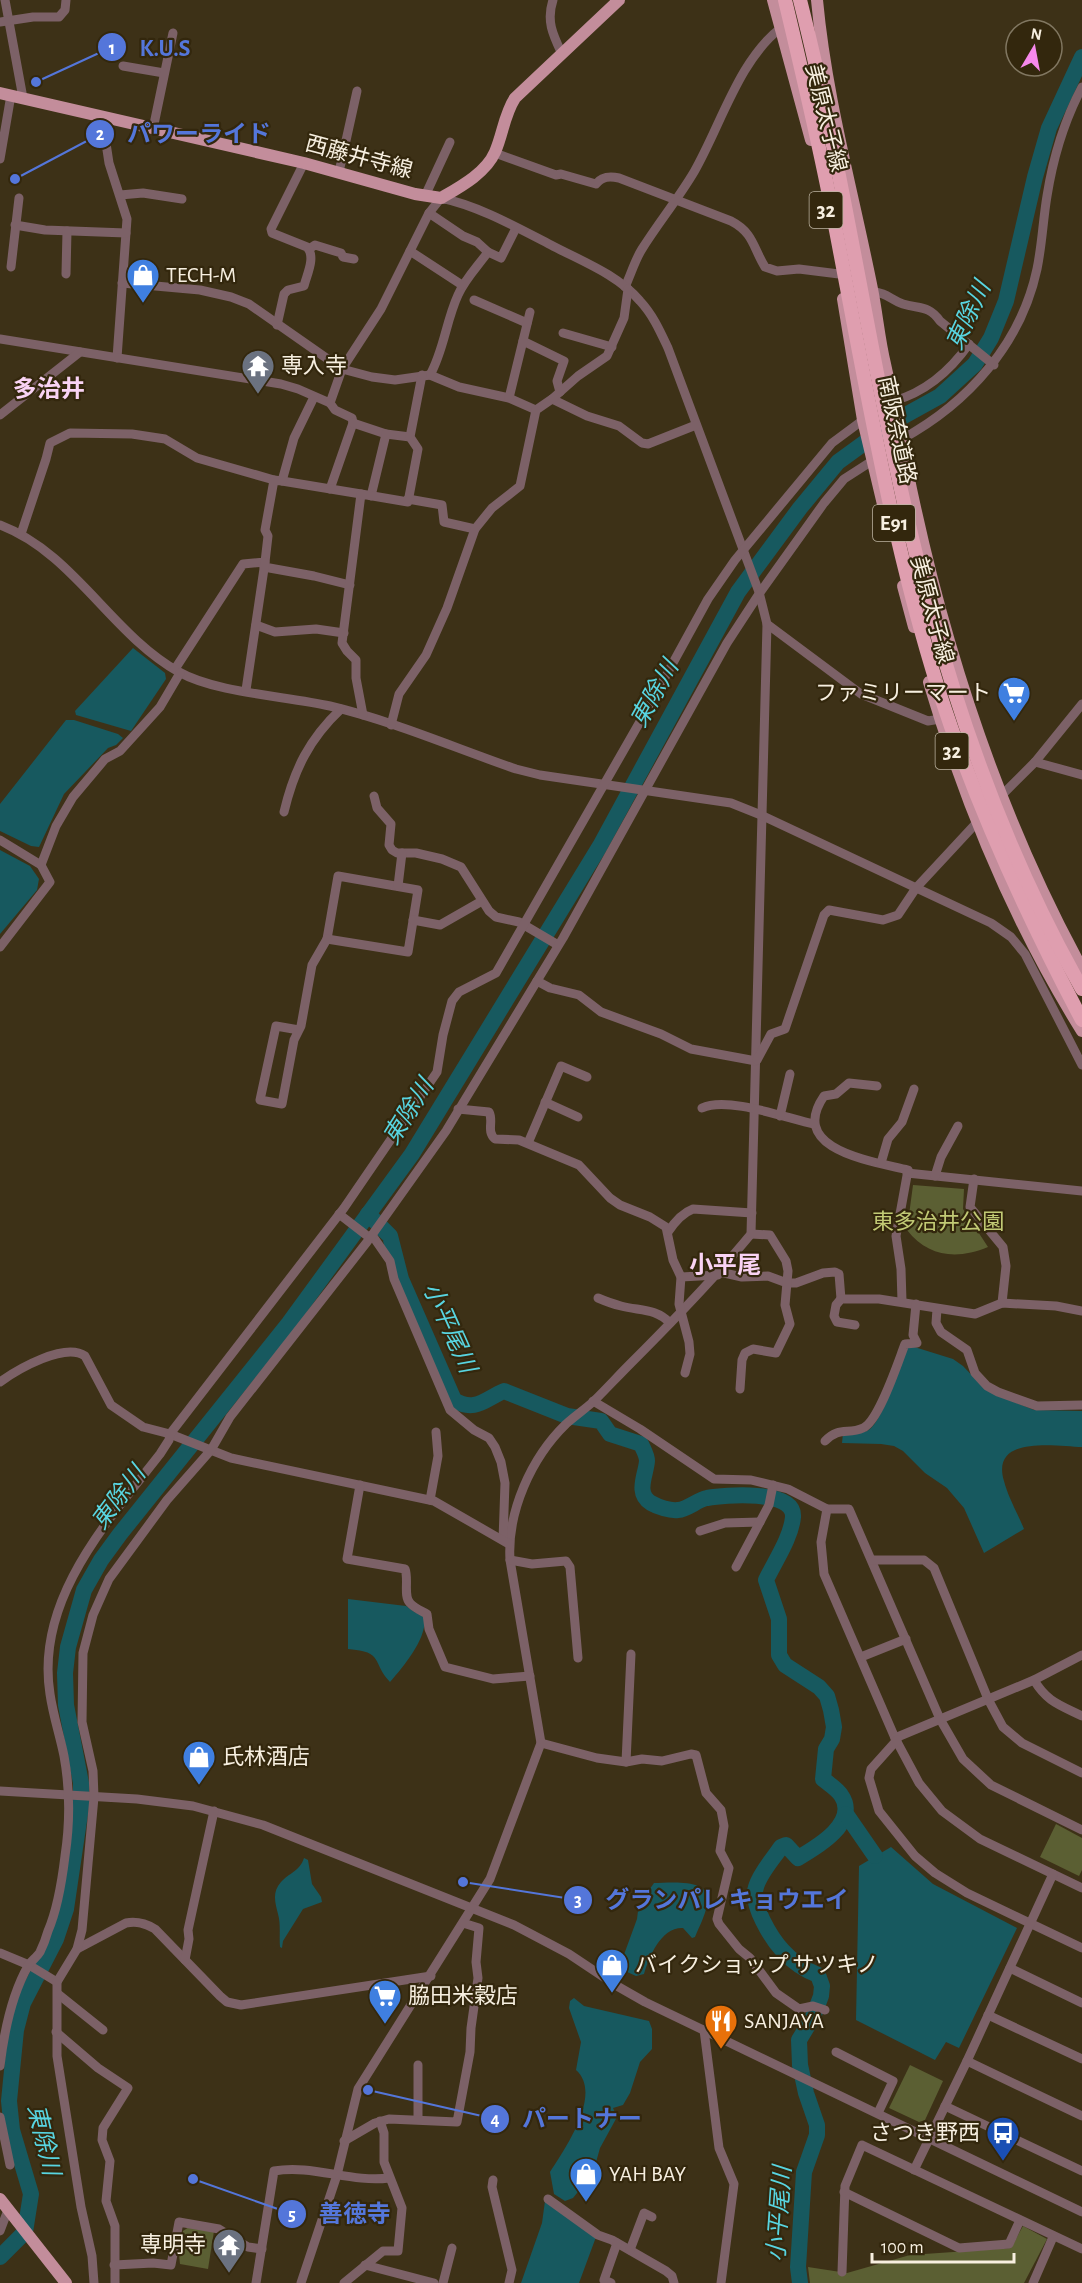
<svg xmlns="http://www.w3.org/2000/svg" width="1082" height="2283" viewBox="0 0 1082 2283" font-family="'Alegreya Sans','Noto Sans JP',sans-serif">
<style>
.green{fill:#5b5f33}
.water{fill:#17595f}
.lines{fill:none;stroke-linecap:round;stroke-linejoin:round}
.river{stroke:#17595f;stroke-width:16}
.minor{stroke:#7c6167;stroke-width:9}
.major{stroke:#c38d9b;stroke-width:12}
.highway{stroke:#df9eaf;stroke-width:14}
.labels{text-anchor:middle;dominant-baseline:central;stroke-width:4.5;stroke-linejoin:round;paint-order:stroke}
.shield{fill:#33270d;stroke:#bcb3a1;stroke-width:1.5}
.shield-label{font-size:21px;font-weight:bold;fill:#f7efe0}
.street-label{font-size:22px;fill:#f7efe0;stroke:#33270d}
.poi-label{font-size:22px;fill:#f7efe0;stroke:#33270d;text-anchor:start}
.park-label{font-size:22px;fill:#c2cb75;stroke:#33270d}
.water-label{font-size:24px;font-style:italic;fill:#58d5e1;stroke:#33270d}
.neighbourhood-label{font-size:24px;font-weight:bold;fill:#f9d3f4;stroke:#33270d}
.leader{fill:none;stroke:#5476da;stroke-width:2}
.callout-dot{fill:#5476da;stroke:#33270d;stroke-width:2}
.mark-label{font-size:18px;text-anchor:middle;font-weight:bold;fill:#fff}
.callout-label{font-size:24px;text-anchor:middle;font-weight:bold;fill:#5476da;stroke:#33270d;stroke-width:4.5;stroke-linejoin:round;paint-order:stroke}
</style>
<rect width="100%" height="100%" fill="#3d3117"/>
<g class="green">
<path d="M913 1185 964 1189 963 1209 988 1247C957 1260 928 1257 907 1230Z"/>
<polygon points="1056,1824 1082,1838 1082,1870 1079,1876 1040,1857"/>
<polygon points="910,2065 943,2081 925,2120 919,2122 889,2108"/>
<polygon points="1023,2226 1047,2239 1024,2283 810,2283 808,2267 847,2273 910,2255 1011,2248"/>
<polygon points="189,2227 214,2231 208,2269 180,2264 179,2255 183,2231"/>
</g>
<g class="water">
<polygon points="133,648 165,673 166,679 131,731 76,715 75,711"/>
<polygon points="66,720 74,720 118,734 123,738 116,745 108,748 64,794 39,847 31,846 0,831 0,804"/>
<polygon points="0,850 30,866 39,879 37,890 0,934"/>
<path d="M908 1345 953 1359 963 1366 982 1386 992 1393 1034 1410 1082 1411V1447C1056 1446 990 1435 1004 1481 1008 1497 1018 1514 1024 1529L984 1553 964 1508 947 1488 925 1473 903 1451 894 1446 881 1444 842 1443 843 1433C850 1433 860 1433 867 1431 882 1425 901 1362 908 1345Z"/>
<path d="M348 1599 406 1606 416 1613 417 1611 425 1619C425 1641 404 1666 390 1682 371 1662 385 1652 348 1649Z"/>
<polygon points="891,1847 933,1884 1017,1928 959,2048 946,2042 935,2060 856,2020 859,1866"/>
<path d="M304 1858 308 1860 312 1884 321 1897 322 1902 303 1909 283 1941 282 1948 280 1947C279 1937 281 1924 278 1914 275 1902 272 1892 281 1882 289 1873 300 1871 304 1858Z"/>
<path d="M654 1883C670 1883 714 1877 707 1905 705 1916 699 1927 695 1937L692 1938 683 1928C661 1927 649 1957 644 1974L636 1976 625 1971 622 1960 637 1919 638 1911 647 1893Z"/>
<path d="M574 1998 584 2006 649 2021 652 2029V2049L640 2062 630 2093 623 2105 613 2108 617 2117 600 2148 593 2173 573 2198 565 2201 554 2194 550 2172C565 2149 603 2094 576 2070L581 2042 569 2008 570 2001Z"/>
<polygon points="545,2201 596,2237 579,2283 521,2283 542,2223"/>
</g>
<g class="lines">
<g class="river">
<path d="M368 1214 390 1236 401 1279 454 1400C475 1413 485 1399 504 1391L567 1416 601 1421 610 1434 641 1444C643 1449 647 1455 647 1461 646 1475 635 1493 651 1503 658 1507 670 1511 678 1510 688 1509 697 1500 707 1498 724 1495 795 1489 793 1517 791 1538 775 1561 766 1580L779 1619V1655L785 1665 819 1687 827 1696 831 1710 834 1727 832 1739 826 1749 823 1779C829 1784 837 1789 841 1795 860 1822 817 1847 798 1858L786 1845 781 1847C773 1859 760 1873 756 1887 750 1904 771 1938 783 1951 792 1961 805 1970 818 1975L822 1986 821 1996 813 2017 799 2040 800 2065 806 2093 817 2125V2135L804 2172 798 2267 800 2283"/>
<polyline points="846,1814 875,1856"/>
<polyline points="0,2257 25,2232 31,2194 12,2130 9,2101 16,2030 23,2003 56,1939 66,1909 81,1807 81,1783 66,1705 65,1673 68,1647 84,1590 101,1560 120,1534 289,1323 412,1154 600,846 738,592 800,508 838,462 893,422 940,396 975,364 991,338 1006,301 1035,177 1049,128 1082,57"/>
</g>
<g class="minor">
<polyline points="5,0 23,98"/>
<path d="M553 0C546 21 553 35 562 54"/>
<polyline points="0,22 33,17 59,17 65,10 66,0"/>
<polyline points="123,66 164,73"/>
<polyline points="102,117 109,163 127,219 117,358"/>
<polyline points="153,129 173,33"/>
<path d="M495 153 556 175 561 174 596 184C602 176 610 176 619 178L731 221C754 233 753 248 765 267L777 271 799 269 839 274"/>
<polyline points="0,159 11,95"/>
<polyline points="339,172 357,91"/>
<polyline points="120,195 143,193 182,199"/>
<polyline points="425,196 450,142"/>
<path d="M429 213 463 236 477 242 488 252C478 266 465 279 458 295 446 321 444 350 430 375"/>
<polyline points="15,225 45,230 126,233"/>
<polyline points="309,249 315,245 341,253 343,257 354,259"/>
<polyline points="410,251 462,285"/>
<polyline points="488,252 501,258 516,228"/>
<polyline points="11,267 19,198"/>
<polyline points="66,274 67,231"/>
<polyline points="122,283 200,290 231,297 249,304 342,369 372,377 395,380 430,375 459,387 509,398 536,410"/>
<path d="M625 287C631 274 635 260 642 249 659 222 678 199 694 172 721 125 739 59 782 27"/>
<path d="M872 292C886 292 891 300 903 304 919 309 929 305 940 321L994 365"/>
<polyline points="474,300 527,323"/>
<path d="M277 325 284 294 288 290 304 286C307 274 316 257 307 247L272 233 271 229 304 163"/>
<polyline points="563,333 612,347"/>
<path d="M0 339 281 384 298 389 330 403 342 369 381 309 429 213 441 198C479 206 516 227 551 245 581 261 617 274 640 301 653 315 660 331 668 348L747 560 759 592 767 624 751 1234C714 1279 674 1320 633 1361 620 1374 607 1388 594 1401 585 1409 575 1416 566 1424 531 1458 507 1512 510 1560L541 1743 490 1879 358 2089 337 2175 301 2283"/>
<polyline points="523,341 564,361 557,381 560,392"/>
<polyline points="509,398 530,312"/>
<polyline points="552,399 587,416 619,426 642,443 648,444 696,425"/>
<path d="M894 401C925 392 950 371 969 344"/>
<polyline points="330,403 335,410 352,418 353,423 330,489"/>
<polyline points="0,415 80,352"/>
<polyline points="353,423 386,434"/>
<path d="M902 439C968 403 1021 344 1037 269 1042 245 1043 220 1047 196 1053 158 1064 121 1082 87"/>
<polyline points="282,481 361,494"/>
<polyline points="371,496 386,434 410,437"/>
<polyline points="408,499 442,505 444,522 475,529"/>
<path d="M0 525C74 553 111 634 179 672 216 693 286 696 330 706 393 721 455 748 516 769L540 775 731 803 761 815 991 923 1011 937 1025 954 1082 1065"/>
<polyline points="21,534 46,459 50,443 70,433 132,434 165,439 197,458 274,480"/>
<polyline points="264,567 314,576 350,585"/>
<polyline points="767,624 861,694 928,721 940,719"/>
<polyline points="256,625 275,632 316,629 344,633"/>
<polyline points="175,669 243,564 265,562 268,536 265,530 274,480 282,481 294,438 314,397"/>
<polyline points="246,690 265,562"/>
<polyline points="363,715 356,678 356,660 347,651 342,643 361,494 408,502 418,449 410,437 422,375"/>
<polyline points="391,725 399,694 426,655 447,608 475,529 492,508 520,486 536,410 552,399 578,376 607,356 624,318 628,289"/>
<polyline points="1035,762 1082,775"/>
<polyline points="374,796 377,808 391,824 389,845 392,850 397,853 416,853 442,859 461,867 489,911 496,917 519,922 558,945"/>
<polyline points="998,799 1035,762 1082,704"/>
<path d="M284 812C294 770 309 739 341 709"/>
<polyline points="0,840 41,865"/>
<polygon points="338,876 418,890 408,952 327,939"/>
<polyline points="398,886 402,853"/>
<polyline points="413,920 440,925 482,901"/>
<polyline points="0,947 50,882 41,865 56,826 73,797 105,759 120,751 160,707 180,673"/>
<polyline points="537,981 550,988 579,995 601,1012 661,1034 691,1049 756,1061"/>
<polyline points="299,1030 276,1026 260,1100 282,1104 294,1040 301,1026 312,965 327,939"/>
<polyline points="757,1060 771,1034 785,1029 824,915 829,910 883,920 898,915 916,888 981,818"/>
<path d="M877 1086 849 1083 836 1094 824 1096C787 1150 872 1161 908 1170L896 1236 901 1269 902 1301"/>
<polyline points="545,1102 578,1117"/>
<path d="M702 1108C727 1096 786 1118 814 1124"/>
<path d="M458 1109 489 1112C494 1121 486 1131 495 1139L519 1140 579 1165 610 1198 620 1205 650 1217 666 1227 673 1260 681 1277 679 1304 689 1342 690 1354 685 1373"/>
<polyline points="780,1116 790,1074"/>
<polyline points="528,1143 561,1066 587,1077"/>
<polyline points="881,1163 888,1139 902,1122 914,1089"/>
<polyline points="907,1173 1082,1191"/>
<polyline points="935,1176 941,1157 958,1126"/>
<polyline points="974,1179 970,1207 1003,1247 1006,1266 1002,1303"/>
<polyline points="339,1214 370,1238"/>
<path d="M668 1232C674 1223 682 1213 693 1209L752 1213"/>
<polyline points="372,1235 390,1261 394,1279 450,1410 474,1430 489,1438 495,1447 501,1462 505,1483 503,1540"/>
<polyline points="720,1272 742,1277 768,1276 787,1283 796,1283 823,1273 835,1272 839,1274 841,1299"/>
<polyline points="681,1277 718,1275"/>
<path d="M598 1298C605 1301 613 1304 621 1306 640 1311 656 1308 670 1323"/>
<polyline points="937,1309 936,1323 941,1332 967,1350 975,1373 987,1386 998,1392 1037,1406 1082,1405"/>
<polyline points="855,1325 837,1322 834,1316 836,1305 841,1299 879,1299 975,1314 1002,1303 1056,1306 1082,1311"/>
<path d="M0 1382C18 1369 65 1342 85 1356L111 1405 143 1427 170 1434 231 1458 434 1501 509 1544"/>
<polyline points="740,1389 742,1360 745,1353 753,1349 776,1353 790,1324 785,1305 788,1271 786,1261 770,1235 751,1234"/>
<polyline points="593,1401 640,1429 714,1479 751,1480 788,1489 827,1509 849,1509 940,1719 963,1759 991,1785 1082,1830"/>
<path d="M825 1441C839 1426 848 1435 863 1428 879 1421 898 1362 905 1344L917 1343 913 1335 916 1304"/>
<path d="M360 1485 347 1559 405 1569C409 1579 403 1596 410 1603 414 1608 422 1611 427 1614L429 1629 445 1667 493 1679 530 1676"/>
<polyline points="430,1500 438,1456 436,1432"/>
<polyline points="827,1509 821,1542 824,1574 895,1738 919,1783 942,1811 980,1839 1082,1888"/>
<polyline points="700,1531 725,1523 760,1522"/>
<polyline points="510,1560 532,1564 566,1561 570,1567 578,1658"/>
<polyline points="872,1560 924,1560 934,1568 988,1699 1003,1727 1022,1743 1082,1773"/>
<polyline points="736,1567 769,1505 773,1485"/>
<polyline points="861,1657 906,1639"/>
<path d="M1034 1680C1047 1702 1060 1705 1082 1716"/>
<polyline points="895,1738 1034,1680 1082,1655"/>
<polyline points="897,1740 871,1769 869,1778 879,1811 915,1856 935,1873 967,1893 1082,1948"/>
<polyline points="541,1743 597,1758 626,1762 642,1759 662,1761 691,1754 696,1755 706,1793 721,1810 724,1826 720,1851 729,1868 717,1919 719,1924 739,1949 750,1958 776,1993 799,2009 813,2006 825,2010"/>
<polyline points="626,1762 631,1654"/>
<polyline points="0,1791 137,1799 193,1806 263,1825 514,1925 569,1954 617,1986 645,2002 1082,2212"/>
<path d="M77 1949 126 1923C137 1921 145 1923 155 1929L220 1996 227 2002 241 2005 431 1976"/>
<polyline points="0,1953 29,1965 57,1982"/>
<polyline points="185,1960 189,1939 188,1930 214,1811"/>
<polyline points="1010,1968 1082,2003"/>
<polyline points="58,1994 103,2030"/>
<polyline points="988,2015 1082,2059"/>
<polyline points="704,2030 719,2148 734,2184 721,2283"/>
<polyline points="56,2032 98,2068 128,2088 103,2128 102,2140 110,2161 106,2201 115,2226 115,2283"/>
<polyline points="836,2052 893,2081 878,2113"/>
<polyline points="967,2061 1082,2116"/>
<path d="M0 2066C4 2032 11 1996 28 1966 31 1961 37 1957 40 1952 43 1946 46 1938 48 1931 58 1908 62 1881 65 1856 70 1823 70 1789 64 1756 60 1736 53 1715 50 1694 35 1600 107 1522 160 1454L169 1440 170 1434 344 1208 437 1072 443 1035 452 1001 459 992 496 973 657 692 708 599 735 560 832 443 863 420"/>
<polyline points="945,2106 1082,2171"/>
<polyline points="0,2117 10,2165"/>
<polyline points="418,2119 418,2065"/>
<polyline points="344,2141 375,2123 389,2119 457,2122 470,2052 471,2028 478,1978 476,1962 479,1928 463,1923"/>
<polyline points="914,2170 967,2061 1053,1874"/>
<polyline points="493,2180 492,2187 512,2270 509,2283"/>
<polyline points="844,2192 959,2248 1009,2244 1020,2220"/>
<polyline points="548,2199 598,2235 612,2240 666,2271 672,2276 674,2283"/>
<polyline points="0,2231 8,2210"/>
<polyline points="630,2250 644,2213 652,2217"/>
<polyline points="114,2265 153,2263 171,2265 179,2222 219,2229 248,2247 262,2249"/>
<polyline points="365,2265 434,2283"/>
<polyline points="842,2272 845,2186 862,2145 1082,2249"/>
<polyline points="94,2283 92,2256 81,2207 57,2056 57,1982 77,1949 82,1930 94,1797 93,1771 82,1722 83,1653 93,1615 109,1579 167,1500 211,1450 230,1417 367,1242 446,1131 563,938 727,643 759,594 824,503 844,479 872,461"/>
<path d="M256 2283 274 2171C312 2164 351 2183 389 2178"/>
<polyline points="344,2283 383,2251 398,2251 402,2208 384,2162 384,2133 380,2121"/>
<polyline points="443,2283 452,2248"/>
<polyline points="611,2283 604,2280 617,2243"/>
<polyline points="1033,2283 1053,2237"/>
</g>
<g class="major">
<polyline points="773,0 811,140"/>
<path d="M817 0C826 98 853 193 872 289 877 314 879 339 885 364 888 379 892 393 896 408 902 438 906 468 913 498 948 661 1002 822 1082 969"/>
<path d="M0 93 304 163 415 194 441 198C460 187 486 173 495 152 503 134 504 115 515 98L619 0"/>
<polyline points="843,299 863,420 886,517"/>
<polyline points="903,586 914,627"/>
<path d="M929 682C965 803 1015 924 1082 1031"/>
<polyline points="0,2199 66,2283"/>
</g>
<g class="highway">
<path d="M785 0C802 71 819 143 833 215 864 374 890 536 939 691 976 806 1026 914 1082 1020"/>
<path d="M800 0C851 201 876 409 930 609 966 741 1015 871 1082 989"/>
</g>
</g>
<defs>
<g id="shop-pin" transform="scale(1.725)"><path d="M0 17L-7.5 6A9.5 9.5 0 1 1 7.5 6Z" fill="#3f7fe0" stroke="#33270d"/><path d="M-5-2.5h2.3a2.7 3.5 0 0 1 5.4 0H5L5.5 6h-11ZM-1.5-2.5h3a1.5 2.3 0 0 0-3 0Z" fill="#fff"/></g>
<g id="temple-pin" transform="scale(1.725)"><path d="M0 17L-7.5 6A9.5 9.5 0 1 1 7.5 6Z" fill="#6b7280" stroke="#33270d"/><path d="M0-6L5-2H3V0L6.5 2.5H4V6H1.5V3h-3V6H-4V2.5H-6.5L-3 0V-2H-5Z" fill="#fff"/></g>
<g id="supermarket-pin" transform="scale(1.725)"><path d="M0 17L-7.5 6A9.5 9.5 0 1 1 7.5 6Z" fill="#3f7fe0" stroke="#33270d"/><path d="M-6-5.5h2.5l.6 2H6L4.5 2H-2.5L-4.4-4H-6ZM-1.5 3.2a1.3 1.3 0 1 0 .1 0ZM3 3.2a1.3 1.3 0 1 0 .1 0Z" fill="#fff"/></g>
<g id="restaurant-pin" transform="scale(1.725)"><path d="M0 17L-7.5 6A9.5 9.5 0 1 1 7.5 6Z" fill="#e8710a" stroke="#33270d"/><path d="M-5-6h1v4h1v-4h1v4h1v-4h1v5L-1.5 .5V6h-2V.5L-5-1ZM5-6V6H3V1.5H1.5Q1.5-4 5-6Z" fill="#fff"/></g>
<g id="bus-pin" transform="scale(1.725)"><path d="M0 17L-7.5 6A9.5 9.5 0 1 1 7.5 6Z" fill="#1a4fb4" stroke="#33270d"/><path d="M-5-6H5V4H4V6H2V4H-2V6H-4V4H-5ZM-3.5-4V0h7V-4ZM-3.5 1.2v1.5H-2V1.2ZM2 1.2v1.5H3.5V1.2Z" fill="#fff"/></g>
</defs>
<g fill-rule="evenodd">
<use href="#shop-pin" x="143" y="275"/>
<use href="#temple-pin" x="258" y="366"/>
<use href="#supermarket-pin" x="1014" y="693"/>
<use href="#shop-pin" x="199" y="1757"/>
<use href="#shop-pin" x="612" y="1965"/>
<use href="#supermarket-pin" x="385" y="1996"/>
<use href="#restaurant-pin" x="721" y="2021"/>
<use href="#bus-pin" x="1003" y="2133"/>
<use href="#shop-pin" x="586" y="2174"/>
<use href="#temple-pin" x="229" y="2245"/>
</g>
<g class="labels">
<g class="shield">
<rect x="809.5" y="192" width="33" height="36" rx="4.5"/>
<rect x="873" y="505" width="42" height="36" rx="4.5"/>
<rect x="935.5" y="733" width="33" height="36" rx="4.5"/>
</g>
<g class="shield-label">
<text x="826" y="210">32</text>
<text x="894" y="523">E91</text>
<text x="952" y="751">32</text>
</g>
<g class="street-label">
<text transform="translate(826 118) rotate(76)">美原太子線</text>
<text transform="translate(359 157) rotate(15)">西藤井寺線</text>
<text transform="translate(897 430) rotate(78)">南阪奈道路</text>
<text transform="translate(932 610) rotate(75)">美原太子線</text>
</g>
<g class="poi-label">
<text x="166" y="275">TECH-M</text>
<text x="281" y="366">専入寺</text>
<text x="991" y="693" text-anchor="end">ファミリーマート</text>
<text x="222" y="1757">氏林酒店</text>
<text x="635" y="1965">バイクショップ サツキノ</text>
<text x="408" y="1996">脇田米穀店</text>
<text x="744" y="2021">SANJAYA</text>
<text x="980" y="2133" text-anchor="end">さつき野西</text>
<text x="609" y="2174">YAH BAY</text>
<text x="206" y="2245" text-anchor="end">専明寺</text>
</g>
<g class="park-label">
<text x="938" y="1222">東多治井公園</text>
</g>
<g class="water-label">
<text transform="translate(969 316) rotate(-65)">東除川</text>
<text transform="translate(655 694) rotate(-61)">東除川</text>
<text transform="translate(409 1112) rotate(-58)">東除川</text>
<text transform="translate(449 1328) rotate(66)">小平尾川</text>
<text transform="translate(119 1498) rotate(-53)">東除川</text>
<text transform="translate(43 2140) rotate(77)">東除川</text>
<text transform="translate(780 2214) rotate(-86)">小平尾川</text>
</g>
<g class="neighbourhood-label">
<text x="49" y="390">多治井</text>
<text x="725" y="1266">小平尾</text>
</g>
</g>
<path class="leader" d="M36 82L112 47M15 179L100 134M463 1882L578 1900M368 2090L495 2119M193 2179L292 2214"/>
<g class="callout-dot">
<circle cx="36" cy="82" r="6"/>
<circle cx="15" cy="179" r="6"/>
<circle cx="463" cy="1882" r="6"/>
<circle cx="368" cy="2090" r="6"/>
<circle cx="193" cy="2179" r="6"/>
<circle cx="112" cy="47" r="15"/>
<circle cx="100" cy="134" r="15"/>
<circle cx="578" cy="1900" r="15"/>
<circle cx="495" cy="2119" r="15"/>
<circle cx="292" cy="2214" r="15"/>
</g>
<g class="mark-label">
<text x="112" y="54">1</text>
<text x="100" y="140">2</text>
<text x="578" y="1906">3</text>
<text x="495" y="2125">4</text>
<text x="292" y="2220">5</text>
</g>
<g class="callout-label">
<text x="165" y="56">K.U.S</text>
<text x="199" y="142">パワーライド</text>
<text x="727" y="1908">グランパレ キョウエイ</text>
<text x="582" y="2127">パートナー</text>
<text x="355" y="2222">善徳寺</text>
</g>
<g transform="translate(1034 48) rotate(10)"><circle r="28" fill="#33270d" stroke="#817761" stroke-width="1.5"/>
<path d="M0-4.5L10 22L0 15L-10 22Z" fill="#f688ec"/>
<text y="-9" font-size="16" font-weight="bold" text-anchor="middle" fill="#f7efe0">N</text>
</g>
<path d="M872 2253v9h142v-9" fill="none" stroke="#f7efe0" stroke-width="3"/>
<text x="881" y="2253" font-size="18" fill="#f7efe0" stroke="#33270d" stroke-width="4.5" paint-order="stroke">100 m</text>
</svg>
